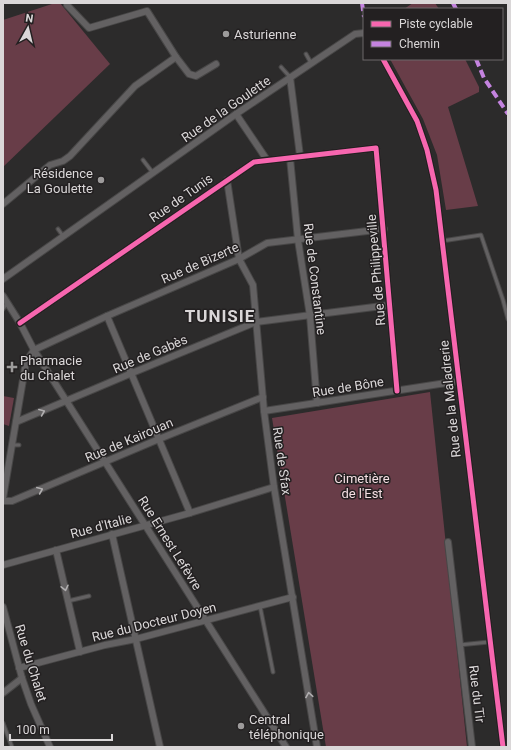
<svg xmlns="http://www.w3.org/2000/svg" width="511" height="750" viewBox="0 0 511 750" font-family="Roboto,sans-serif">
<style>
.green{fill:#683d48}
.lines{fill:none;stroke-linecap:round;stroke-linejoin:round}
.lane-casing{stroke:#484747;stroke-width:5}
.street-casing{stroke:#484747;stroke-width:8}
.lane{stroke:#636162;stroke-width:3}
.street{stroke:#636162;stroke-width:6}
.quiet{stroke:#c483df;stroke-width:4;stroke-dasharray:8 4;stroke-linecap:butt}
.cycleway-casing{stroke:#232021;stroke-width:8}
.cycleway{stroke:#f766af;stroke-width:5}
.oneway{stroke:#b0aeaf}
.poi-dot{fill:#9d9b9b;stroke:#232021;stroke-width:1.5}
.labels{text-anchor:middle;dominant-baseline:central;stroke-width:3;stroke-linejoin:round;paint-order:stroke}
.poi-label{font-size:13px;fill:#dad7d8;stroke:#232021;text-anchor:start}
.street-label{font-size:13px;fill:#dad7d8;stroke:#232021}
.park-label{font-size:13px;fill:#f4dee2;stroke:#232021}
.district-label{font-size:17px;font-weight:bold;letter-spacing:1px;fill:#dad7d8;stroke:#232021}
</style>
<rect width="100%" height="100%" fill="#2c2b2b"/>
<g class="green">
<polygon points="55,3 60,3 110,64 3,167 3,20"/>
<polygon points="413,3 435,3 439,9 404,9"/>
<polygon points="390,59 465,59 479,87 479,92 448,107 478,206 446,210 437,155 423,119"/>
<polygon points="430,392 467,747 326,747 272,418"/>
<polygon points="3,396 14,398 9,426 3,424"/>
</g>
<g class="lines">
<g class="lane-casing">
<g id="lane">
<polyline points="306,54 311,63"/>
<polyline points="281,67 290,77"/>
<polyline points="143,160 153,173"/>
<polyline points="58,229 63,236"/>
<polyline points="442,241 481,235 503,300 508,319"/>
<polyline points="3,309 7,303"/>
<polyline points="12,445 19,445"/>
<polyline points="68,601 89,596"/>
<polyline points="260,606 273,672"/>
<polyline points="459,645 489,642"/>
<polyline points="3,723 12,747"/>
</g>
</g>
<g class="street-casing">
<g id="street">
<polyline points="176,57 189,74 196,76 216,64"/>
<polyline points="383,59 417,121 427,150 436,190 503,747"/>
<polyline points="290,77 300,156"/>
<polyline points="236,114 267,160"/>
<polyline points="290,158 298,240 310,316 317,403"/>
<polyline points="227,180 239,259 253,285 264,411 274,487 317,747"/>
<polyline points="3,204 50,165 63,161 70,156 135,86 176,57 147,11 89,28 67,5 67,3"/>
<polyline points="3,279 236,114 355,34 364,33"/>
<polyline points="3,296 20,323 34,350 286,747"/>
<polyline points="107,316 190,513"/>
<polyline points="20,323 254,162 376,148 397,391"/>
<polyline points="264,411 459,381"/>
<polyline points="16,422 132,373 256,322 390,305"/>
<polyline points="3,498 26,362 34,350 107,316 239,259 267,243 384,229"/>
<polyline points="3,501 12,501 159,439 263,397"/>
<polyline points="112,534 160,747"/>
<polyline points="448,542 472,747"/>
<polyline points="56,550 80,652"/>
<polyline points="3,565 190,513 274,487"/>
<polyline points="3,607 22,678 31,704 50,747"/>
<polyline points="19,668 105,645 136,639 293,597"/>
<polyline points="3,693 22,678"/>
</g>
</g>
<use href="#lane" class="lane"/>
<use href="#street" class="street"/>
<g class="quiet">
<polyline points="362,3 364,17"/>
<polyline points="453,3 456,9"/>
<polyline points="476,59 484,78 508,114"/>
</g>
<g class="cycleway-casing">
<g id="cycleway">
<polyline points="383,59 417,121 427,150 436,190 503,747"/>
<polyline points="20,323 254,162 376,148 397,391"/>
</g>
</g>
<use href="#cycleway" class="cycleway"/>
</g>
<defs><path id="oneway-chevron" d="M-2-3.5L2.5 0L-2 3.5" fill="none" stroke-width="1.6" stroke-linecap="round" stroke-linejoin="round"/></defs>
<g class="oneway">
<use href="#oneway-chevron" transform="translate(42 412) rotate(-22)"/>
<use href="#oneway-chevron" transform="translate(40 490) rotate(-23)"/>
<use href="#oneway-chevron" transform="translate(65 588) rotate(77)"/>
<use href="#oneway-chevron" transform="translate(309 695) rotate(-99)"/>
</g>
<g class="poi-dot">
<circle cx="226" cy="34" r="4"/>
<circle cx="101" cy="180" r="4"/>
<path d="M10 361h4v4h4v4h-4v4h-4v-4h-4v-4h4z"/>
<circle cx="241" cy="726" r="4"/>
</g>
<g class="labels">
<g class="poi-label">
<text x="234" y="34">Asturienne</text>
<text x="93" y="173" text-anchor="end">Résidence<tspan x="93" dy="15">La Goulette</tspan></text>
<text x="20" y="360">Pharmacie<tspan x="20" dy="15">du Chalet</tspan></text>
<text x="249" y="719">Central<tspan x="249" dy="15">téléphonique</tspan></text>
</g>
<g class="street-label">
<text transform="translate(226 109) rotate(-35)">Rue de la Goulette</text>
<text transform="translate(181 198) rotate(-35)">Rue de Tunis</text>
<text transform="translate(200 263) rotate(-24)">Rue de Bizerte</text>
<text transform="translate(376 270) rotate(-95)">Rue de Philippeville</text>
<text transform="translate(315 279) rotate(83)">Rue de Constantine</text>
<text transform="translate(150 354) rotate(-23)">Rue de Gabès</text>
<text transform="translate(348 387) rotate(-9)">Rue de Bône</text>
<text transform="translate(450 399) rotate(-96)">Rue de la Maladrerie</text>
<text transform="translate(129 440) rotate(-23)">Rue de Kairouan</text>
<text transform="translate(282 461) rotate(82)">Rue de Sfax</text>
<text transform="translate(101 526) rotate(-15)">Rue d'Italie</text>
<text transform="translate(170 543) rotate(58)">Rue Ernest Lefèvre</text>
<text transform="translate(154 622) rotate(-14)">Rue du Docteur Doyen</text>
<text transform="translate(31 663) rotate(73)">Rue du Chalet</text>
<text transform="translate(477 694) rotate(83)">Rue du Tir</text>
</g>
<g class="park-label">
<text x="362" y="478">Cimetière<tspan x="362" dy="15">de l'Est</tspan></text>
</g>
<g class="district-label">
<text x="220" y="316">TUNISIE</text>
</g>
</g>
<rect width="511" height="750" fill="none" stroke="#dad7d8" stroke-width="8"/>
<rect x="363" y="8" width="140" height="52" fill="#232021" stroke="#6c696a"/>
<rect x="371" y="21" width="20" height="6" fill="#f766af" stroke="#6c696a"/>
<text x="399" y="28" font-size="12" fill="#dad7d8">Piste cyclable</text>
<rect x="371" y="41" width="20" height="6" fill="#c483df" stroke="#6c696a"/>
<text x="399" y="48" font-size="12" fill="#dad7d8">Chemin</text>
<g transform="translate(28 28) rotate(8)" stroke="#232021" stroke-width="3" paint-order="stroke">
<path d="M0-3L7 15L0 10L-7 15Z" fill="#dad7d8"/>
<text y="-6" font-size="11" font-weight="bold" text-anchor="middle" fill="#dad7d8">N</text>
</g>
<path d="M10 734v6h102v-6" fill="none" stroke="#dad7d8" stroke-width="2"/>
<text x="16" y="734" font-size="12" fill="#dad7d8" stroke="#232021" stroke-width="3" paint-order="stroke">100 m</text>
</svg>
